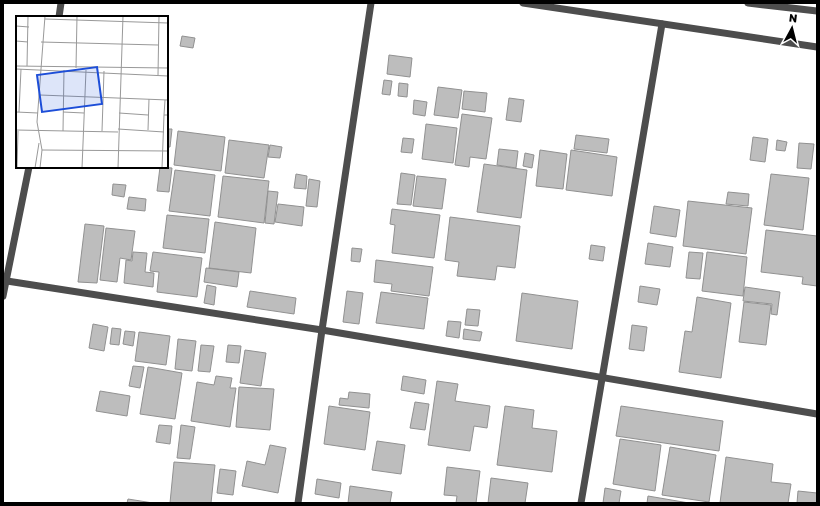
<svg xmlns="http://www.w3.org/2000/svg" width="820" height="506" viewBox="0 0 820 506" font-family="'Golos Text',sans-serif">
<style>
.building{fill:#bdbdbd;stroke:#919191}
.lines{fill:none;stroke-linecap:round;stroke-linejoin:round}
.minor{stroke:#4d4d4d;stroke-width:7}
.inset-road{fill:none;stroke:#999;stroke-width:1}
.view{fill:#1d4ed8;fill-opacity:0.15;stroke:#1d4ed8;stroke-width:2}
.inset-edge{fill:none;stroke:#000;stroke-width:2}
</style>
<rect width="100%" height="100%" fill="#fff"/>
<g class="building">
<polygon points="182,36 195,38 193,48 180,46"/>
<polygon points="389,55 412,58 410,77 387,74"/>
<polygon points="384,80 392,81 390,95 382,94"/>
<polygon points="399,83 408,84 407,97 398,96"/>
<polygon points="438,87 462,90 458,118 434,115"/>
<polygon points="464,91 487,93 485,112 462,109"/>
<polygon points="509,98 524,100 521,122 506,120"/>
<polygon points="414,100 427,102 425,116 413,114"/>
<polygon points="462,114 492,118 486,159 470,157 469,167 455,165"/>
<polygon points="426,124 457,128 453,163 422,159"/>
<polygon points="167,129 172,129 170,147 167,147"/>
<polygon points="178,131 225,137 221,171 174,165"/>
<polygon points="576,135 609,139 607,153 574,149"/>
<polygon points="753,137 768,139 765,162 750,160"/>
<polygon points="403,138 414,139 412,153 401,152"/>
<polygon points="229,140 269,145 264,178 225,173"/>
<polygon points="777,140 787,142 785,151 776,150"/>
<polygon points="799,143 814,144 811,169 797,168"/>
<polygon points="270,145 282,147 280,158 268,157"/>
<polygon points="499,149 518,151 516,168 497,165"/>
<polygon points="540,150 567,154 563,189 536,186"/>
<polygon points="571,150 617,157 612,196 566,190"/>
<polygon points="525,153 534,155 532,168 523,166"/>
<polygon points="484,164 527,170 521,218 477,212"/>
<polygon points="160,167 172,168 169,192 157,191"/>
<polygon points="175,170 215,175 210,216 169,211"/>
<polygon points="401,173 415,175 411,205 397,204"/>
<polygon points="296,174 307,176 306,189 294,188"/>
<polygon points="771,174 809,178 803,230 764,225"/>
<polygon points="223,176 269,181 264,223 218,217"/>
<polygon points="417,176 446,179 442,209 413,206"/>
<polygon points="309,179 320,181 317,207 306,206"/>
<polygon points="113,184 126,185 124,197 112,195"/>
<polygon points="268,191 278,192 274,224 265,223"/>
<polygon points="728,192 749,194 748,206 726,204"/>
<polygon points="129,197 146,199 145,211 127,209"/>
<polygon points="688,201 752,208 746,254 683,246"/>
<polygon points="278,204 304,207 302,226 275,222"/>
<polygon points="654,206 680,210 676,237 650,233"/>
<polygon points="392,209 440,215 434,258 392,253 395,225 390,224"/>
<polygon points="167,215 209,219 205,253 163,248"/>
<polygon points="450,217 520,226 515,268 497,266 495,280 457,276 459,262 445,260"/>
<polygon points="215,222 256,228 251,273 209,268"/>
<polygon points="85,224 104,226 97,283 78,282"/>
<polygon points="106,228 135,231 131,260 120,258 117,282 100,280"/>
<polygon points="766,230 817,236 817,286 802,284 803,277 761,272"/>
<polygon points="648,243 673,247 670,267 645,264"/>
<polygon points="591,245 605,247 603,261 589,259"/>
<polygon points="352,248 362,249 360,262 351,261"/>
<polygon points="133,252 147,253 145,272 154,273 153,287 124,283 126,260 132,261"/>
<polygon points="153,252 202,258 197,297 157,292 159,272 150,271"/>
<polygon points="689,252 703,253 700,279 686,278"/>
<polygon points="707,252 747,257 743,296 702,291"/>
<polygon points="376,260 433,267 429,296 391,291 392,284 374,282"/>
<polygon points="206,268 239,272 237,287 204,282"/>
<polygon points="207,285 216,287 214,305 204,303"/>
<polygon points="640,286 660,289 657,305 638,302"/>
<polygon points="745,287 780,292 777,315 771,314 772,304 743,301"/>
<polygon points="250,291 296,298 294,314 247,307"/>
<polygon points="347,291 363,293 359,324 343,322"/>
<polygon points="381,292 428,298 424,329 376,323"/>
<polygon points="522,293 578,301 572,349 516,341"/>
<polygon points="697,297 731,303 721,378 679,372 685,331 692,332"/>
<polygon points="744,302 771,305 766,345 739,342"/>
<polygon points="467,309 480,310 478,326 465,325"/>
<polygon points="448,321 461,322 459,338 446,336"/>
<polygon points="93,324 108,327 104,351 89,348"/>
<polygon points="632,325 647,327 644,351 629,349"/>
<polygon points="112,328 121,329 119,345 110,344"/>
<polygon points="464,329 482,332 480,341 463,339"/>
<polygon points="125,331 135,332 133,346 123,344"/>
<polygon points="139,332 170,336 166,365 135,361"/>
<polygon points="178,339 196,341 192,371 175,369"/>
<polygon points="201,345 214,346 210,372 198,371"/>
<polygon points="228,345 241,346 239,363 226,362"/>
<polygon points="245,350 266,353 261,386 240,383"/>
<polygon points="133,366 144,367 140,388 129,386"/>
<polygon points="148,367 182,373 175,419 140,414"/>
<polygon points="216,376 232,378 230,388 236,388 230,427 191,421 197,382 214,385"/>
<polygon points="403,376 426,380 424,394 401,390"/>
<polygon points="437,381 458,384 455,401 490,406 487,428 474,426 470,451 428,445"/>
<polygon points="239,387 274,389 270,430 236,427"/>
<polygon points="100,391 130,396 127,416 96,411"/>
<polygon points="349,392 370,394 369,408 339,405 340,398 348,399"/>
<polygon points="415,402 429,404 425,430 410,428"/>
<polygon points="329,406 370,412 365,450 324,444"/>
<polygon points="505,406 534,410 532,428 557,431 552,472 497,465"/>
<polygon points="621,406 723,421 719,451 616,436"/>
<polygon points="159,425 172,426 170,444 156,442"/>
<polygon points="181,425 195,427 190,459 177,458"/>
<polygon points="620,439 661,445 655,491 613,484"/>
<polygon points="377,441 405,445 401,474 372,470"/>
<polygon points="270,445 286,448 278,493 242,486 247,461 265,465"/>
<polygon points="670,447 716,455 709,502 662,495"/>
<polygon points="726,457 773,464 771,482 791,484 788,503 720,503"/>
<polygon points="174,462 215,465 211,503 170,503"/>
<polygon points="447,467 480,471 476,503 456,503 457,496 444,495"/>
<polygon points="220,469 236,471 233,495 217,493"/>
<polygon points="491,478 528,483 525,503 488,503"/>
<polygon points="317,479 341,483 339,498 315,494"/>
<polygon points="350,486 392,492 390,503 348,503"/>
<polygon points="605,488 621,491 619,503 603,503"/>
<polygon points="798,491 817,493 817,503 797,503"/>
<polygon points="648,496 689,503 647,503"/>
<polygon points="128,499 153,503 127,503"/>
</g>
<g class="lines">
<g class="minor">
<polyline points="523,3 817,47"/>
<polyline points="748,3 817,11"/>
<polyline points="59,17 61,3"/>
<polyline points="7,281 322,330 817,414"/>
<polyline points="3,296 29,167"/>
<polyline points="298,503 322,330 371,3"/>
<polyline points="581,503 662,24"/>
</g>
</g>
<g transform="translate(16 16)">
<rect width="152" height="152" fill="#fff"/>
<path class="inset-road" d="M29 3 152 7M0 10 13 11M0 25 12 26M25 26 142 29M0 50 152 52M11 50 12 0M60 52 61 0M0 53 152 60M142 59 143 0M24 79 152 84M0 96 22 97M3 96 5 53M47 96 68 97M103 97 132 99M148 99 149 84M102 113 148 116M0 114 102 116M132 114 133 83M47 115 48 54M86 115 88 55M26 134 152 135M1 152 2 115M19 152 23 127M24 152 26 134 21 106 29 0M66 152 70 54M102 152 107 0M146 152 148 99H152"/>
<path class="view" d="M81 51 86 88 26 96 21 59Z"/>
<rect width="152" height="152" class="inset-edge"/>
</g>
<rect width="820" height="506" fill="none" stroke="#000000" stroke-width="8"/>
<g transform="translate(792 28) rotate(7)" stroke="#ffffff" stroke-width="3" paint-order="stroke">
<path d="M0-3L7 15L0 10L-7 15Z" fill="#000000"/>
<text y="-6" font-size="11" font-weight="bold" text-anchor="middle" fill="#000000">N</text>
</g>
</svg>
